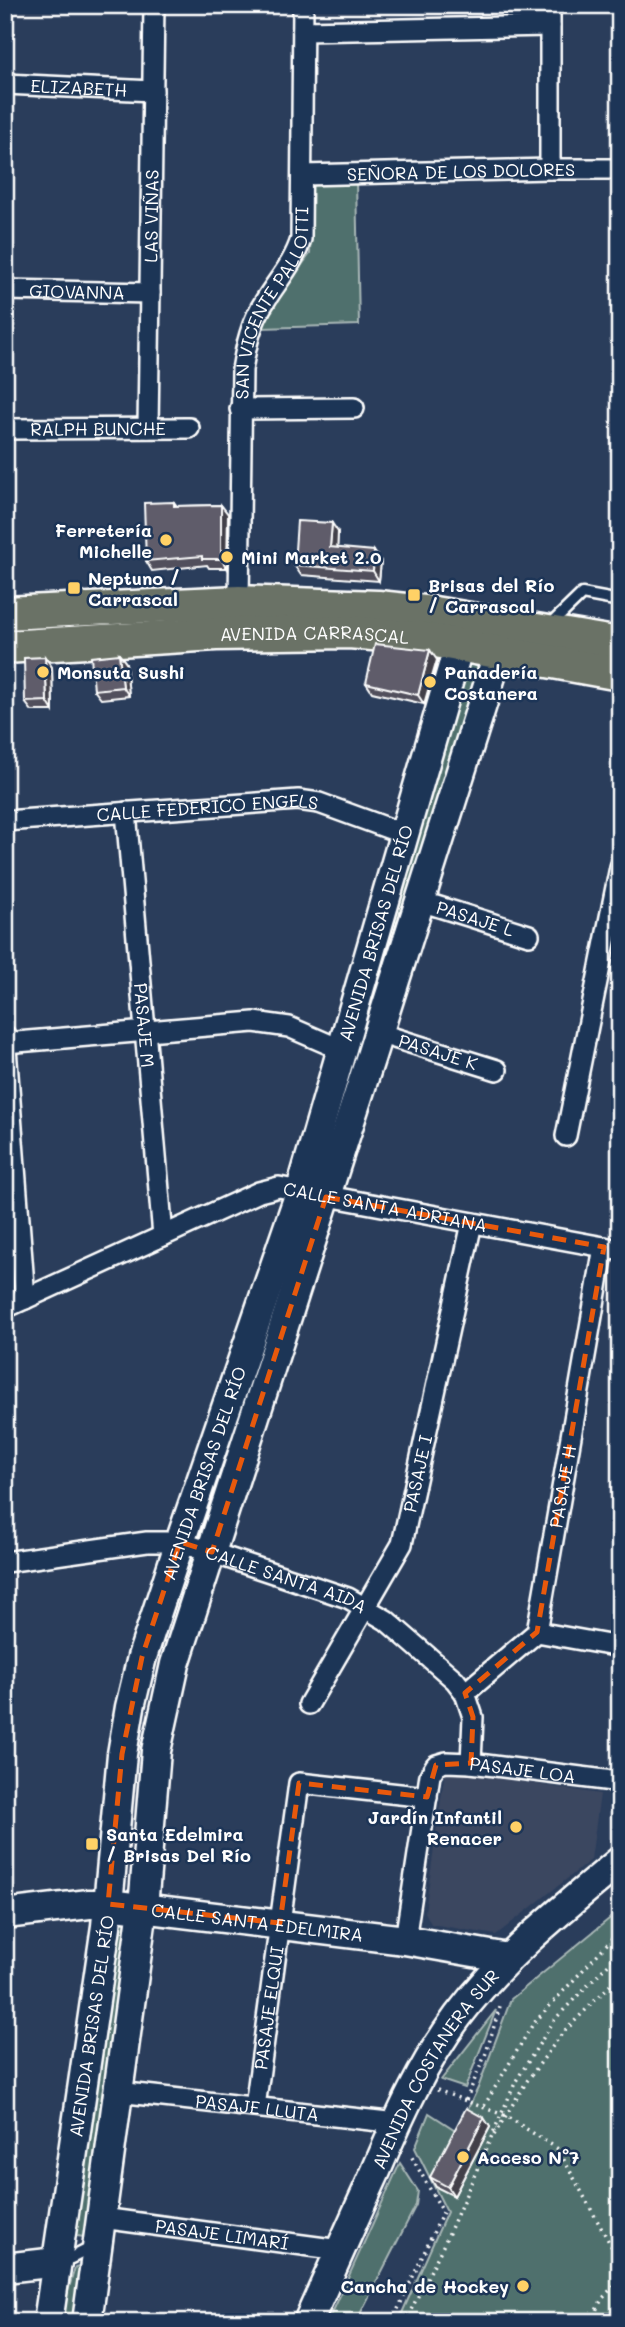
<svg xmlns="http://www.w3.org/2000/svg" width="625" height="2327" viewBox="0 0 625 2327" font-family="Mali,sans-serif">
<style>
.built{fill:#3a4660}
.green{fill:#506f6d;stroke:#a8b7b6;stroke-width:2}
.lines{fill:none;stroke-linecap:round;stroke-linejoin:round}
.lane-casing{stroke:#fff;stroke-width:15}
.street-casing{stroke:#fff;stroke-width:24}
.secondary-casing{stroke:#fff;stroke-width:33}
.primary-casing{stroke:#fff;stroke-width:37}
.path{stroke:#fff;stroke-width:3.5;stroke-dasharray:2 5;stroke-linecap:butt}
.lane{stroke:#1d3557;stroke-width:10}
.street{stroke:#1d3557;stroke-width:19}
.secondary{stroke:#1d3557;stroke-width:28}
.primary{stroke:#6a7266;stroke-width:32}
.wall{fill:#514f5b;stroke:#fff;stroke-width:2}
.shaded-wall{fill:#42404a;stroke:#fff;stroke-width:2}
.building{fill:#5e5c6a;stroke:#fff;stroke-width:2}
.marked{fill:none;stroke:#e8590c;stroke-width:5;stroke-dasharray:14 9;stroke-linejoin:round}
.poi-dot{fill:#ffd166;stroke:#1d3557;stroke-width:2.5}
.labels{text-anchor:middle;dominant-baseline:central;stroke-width:5;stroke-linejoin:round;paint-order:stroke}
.street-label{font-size:18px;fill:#fff;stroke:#1d3557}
.poi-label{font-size:18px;font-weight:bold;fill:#fff;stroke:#1d3557;text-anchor:start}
</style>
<rect width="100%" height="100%" fill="#2a3d5b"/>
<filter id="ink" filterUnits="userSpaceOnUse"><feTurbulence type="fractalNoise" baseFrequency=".0143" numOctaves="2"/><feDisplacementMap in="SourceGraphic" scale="14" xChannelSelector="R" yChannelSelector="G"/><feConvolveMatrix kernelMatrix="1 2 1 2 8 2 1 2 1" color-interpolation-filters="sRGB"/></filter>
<g filter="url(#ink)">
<polygon class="built" points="445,1770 600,1794 591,1860 496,1935 431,1924 425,1912"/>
<g class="green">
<polygon points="356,180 359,325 262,328 268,311 310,254 312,183"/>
<polygon points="470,662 479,664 481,669 324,1175 315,1172 467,664"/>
<polygon points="620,1910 620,2321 398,2322 447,2212 415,2148 429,2113 457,2131 478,2088 511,1999"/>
<polygon points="122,1916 130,1922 88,2232 84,2237 77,2236 74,2232 114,1922"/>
<polygon points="496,2010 465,2088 441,2080"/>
<polygon points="400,2163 418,2191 416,2205 356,2322 328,2322"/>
<polygon points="89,2263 80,2322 63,2322 65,2302 75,2267"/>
</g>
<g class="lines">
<g class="lane-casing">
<g id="lane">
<polyline points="549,626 582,594 620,601"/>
<polyline points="59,2262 71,2258 93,2247"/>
</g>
</g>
<g class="street-casing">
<g id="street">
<polyline points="303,31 550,26"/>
<path id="s1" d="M5 84 153 91"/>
<polyline points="550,169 550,5"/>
<path id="s2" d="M303 175 550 169H620"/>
<path id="s3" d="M5 290 150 293"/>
<polyline points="240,409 354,408"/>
<path id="s4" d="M148 428 154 5"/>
<path id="s5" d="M5 429 189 428"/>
<path id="s6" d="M239 602 242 370C246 346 251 322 265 301 277 281 294 263 301 239L303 5"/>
<path id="s7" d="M126 812 163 1236"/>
<path id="s8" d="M5 821 298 800 319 803 404 834"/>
<path id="s9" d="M420 901 529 935"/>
<path id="s10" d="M378 1033 497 1070"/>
<polyline points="5,1035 25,1299"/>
<polyline points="5,1043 254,1022 289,1027 342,1050"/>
<polyline points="566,1136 620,867"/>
<path id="s11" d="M5 1308 259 1192 279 1187 620 1250"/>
<path id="s12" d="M5 1562 147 1542H180L348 1598 386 1620 455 1680 465 1693 473 1717 471 1763"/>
<polyline points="537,1632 620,1647"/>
<path id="s13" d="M465 1693 537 1632 604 1247"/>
<path id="s14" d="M309 1704 402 1544 472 1223"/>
<path id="s15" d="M405 1940 430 1775 436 1765 446 1762 471 1763 620 1782"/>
<path id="s16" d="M118 2092 397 2123"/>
<path id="s17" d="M255 2107 299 1783 427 1797"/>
<path id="s18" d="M102 2218 340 2250"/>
</g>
</g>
<g class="secondary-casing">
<g id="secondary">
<path id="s19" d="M5 1914 89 1904H108L405 1940 508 1958"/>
<polyline points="5,2268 57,2262"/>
<path id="s20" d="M48 2322 106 1926 122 1754 130 1707 142 1657 180 1542 301 1190 459 645"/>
<polyline points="87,2322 143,1908 156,1751 175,1664 371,1056 498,654"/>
<path id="s21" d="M308 2322C331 2271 353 2221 376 2171 399 2117 423 2063 458 2016 504 1955 562 1909 620 1861"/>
</g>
</g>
<g class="primary-casing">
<g id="primary">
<polyline points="5,613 239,602 378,607 434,613 620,644"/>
<path id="s22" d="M5 647 216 634 349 632 419 638 620 674"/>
</g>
</g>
<g class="path">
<polyline points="437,2090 506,2116 558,2149 620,2262"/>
<polyline points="466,2100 486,2053 501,2003"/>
<polyline points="484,2106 533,2024 620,1930"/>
<polyline points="494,2135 527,2081 561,2035 620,1975"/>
<polyline points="392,2322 443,2212 410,2154"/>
<polyline points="405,2322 445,2242 516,2081 555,2019 620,1952"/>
<polyline points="590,2322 602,2299 620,2279"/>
</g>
<use href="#lane" class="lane"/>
<use href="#street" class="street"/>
<use href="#secondary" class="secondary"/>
<use href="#primary" class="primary"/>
</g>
<g class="wall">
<polygon points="174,502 177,506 221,505 228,514 227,568 209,568 207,565 152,571 146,561"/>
<polygon points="338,532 337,548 381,561 379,581 301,575 294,565"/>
<polygon points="119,654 126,663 129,696 101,699 94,690"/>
<polygon points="45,657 52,667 53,711 32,711 25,702"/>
<polygon points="437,660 424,704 372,692 366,683"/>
<polygon points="484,2118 490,2127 454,2196 436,2187 430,2177"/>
</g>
<g class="shaded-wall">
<polygon points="221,505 228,514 227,568 221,559"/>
<polygon points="332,523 338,532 337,557 330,547"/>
<polygon points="374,551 381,561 379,581 373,571"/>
<polygon points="430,650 437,660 424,704 418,695"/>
<polygon points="119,654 126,663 129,696 123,687"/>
<polygon points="45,657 52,667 53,711 47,701"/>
<polygon points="484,2118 490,2127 454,2196 448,2187"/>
</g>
<g class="building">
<polygon points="174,502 174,506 221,505 221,559 202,559 202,556 146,561 144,503"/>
<polygon points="297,521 332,523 330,547 374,551 373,571 294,565"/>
<polygon points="375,644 430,650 418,695 366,683"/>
<polygon points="119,654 123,687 94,690 91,657"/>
<polygon points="45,657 47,701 25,702 24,658"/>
<polygon points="466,2108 484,2118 448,2187 430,2177"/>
</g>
</g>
<path class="marked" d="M326 1197 604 1247 537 1632 465 1693 473 1717 471 1763 436 1765 427 1797 299 1783 280 1923 108 1904 122 1754 142 1657 180 1542 212 1552Z"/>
<g class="poi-dot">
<circle cx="166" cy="540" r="7"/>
<circle cx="227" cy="557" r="7"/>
<rect x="67" y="581" width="14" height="14" rx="3.5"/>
<rect x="407" y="588" width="14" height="14" rx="3.5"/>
<circle cx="43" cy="672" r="7"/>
<circle cx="430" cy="682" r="7"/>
<circle cx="516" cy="1827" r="7"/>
<rect x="85" y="1837" width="14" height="14" rx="3.5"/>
<circle cx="463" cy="2157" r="7"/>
<circle cx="523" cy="2286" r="7"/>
</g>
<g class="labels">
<g class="street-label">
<text stroke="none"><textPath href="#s1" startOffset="74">ELIZABETH</textPath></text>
<text stroke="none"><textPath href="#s2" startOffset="158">SEÑORA DE LOS DOLORES</textPath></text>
<text stroke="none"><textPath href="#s4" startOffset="212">LAS VIÑAS</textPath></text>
<text stroke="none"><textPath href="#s3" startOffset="72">GIOVANNA</textPath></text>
<text stroke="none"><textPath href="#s6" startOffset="306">SAN VICENTE PALLOTTI</textPath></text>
<text stroke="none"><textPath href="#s5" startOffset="93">RALPH BUNCHE</textPath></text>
<text stroke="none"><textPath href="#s22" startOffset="310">AVENIDA CARRASCAL</textPath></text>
<text stroke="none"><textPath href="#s8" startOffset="203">CALLE FEDERICO ENGELS</textPath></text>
<text stroke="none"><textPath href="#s9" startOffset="58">PASAJE L</textPath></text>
<text stroke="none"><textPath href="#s20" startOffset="1433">AVENIDA BRISAS DEL RÍO</textPath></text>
<text stroke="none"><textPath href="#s7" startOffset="214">PASAJE M</textPath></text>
<text stroke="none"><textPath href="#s10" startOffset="63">PASAJE K</textPath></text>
<text stroke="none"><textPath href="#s11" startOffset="408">CALLE SANTA ADRIANA</textPath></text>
<text stroke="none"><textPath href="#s20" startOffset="866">AVENIDA BRISAS DEL RÍO</textPath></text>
<text stroke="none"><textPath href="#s14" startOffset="257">PASAJE I</textPath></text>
<text stroke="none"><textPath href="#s13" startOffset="242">PASAJE H</textPath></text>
<text stroke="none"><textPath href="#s12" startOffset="289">CALLE SANTA AIDA</textPath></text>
<text stroke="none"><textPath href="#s15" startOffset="266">PASAJE LOA</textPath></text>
<text stroke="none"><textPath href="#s19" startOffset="254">CALLE SANTA EDELMIRA</textPath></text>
<text stroke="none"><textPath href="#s17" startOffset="100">PASAJE ELQUI</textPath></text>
<text stroke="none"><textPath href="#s20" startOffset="299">AVENIDA BRISAS DEL RÍO</textPath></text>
<text stroke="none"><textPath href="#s21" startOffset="284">AVENIDA COSTANERA SUR</textPath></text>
<text stroke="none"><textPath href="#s16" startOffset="140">PASAJE LLUTA</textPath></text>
<text stroke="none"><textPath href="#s18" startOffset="121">PASAJE LIMARÍ</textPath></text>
</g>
<g class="poi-label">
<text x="152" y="530" text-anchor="end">Ferretería<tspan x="152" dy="21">Michelle</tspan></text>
<text x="241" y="557">Mini Market 2.0</text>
<text x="88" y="578">Neptuno /<tspan x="88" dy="21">Carrascal</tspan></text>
<text x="428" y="585">Brisas del Río<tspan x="428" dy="21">/ Carrascal</tspan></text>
<text x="57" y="672">Monsuta Sushi</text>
<text x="444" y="672">Panadería<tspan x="444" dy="21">Costanera</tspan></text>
<text x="502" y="1817" text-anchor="end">Jardín Infantil<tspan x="502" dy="21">Renacer</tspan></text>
<text x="106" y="1834">Santa Edelmira<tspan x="106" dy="21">/ Brisas Del Río</tspan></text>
<text x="477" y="2157">Acceso N°7</text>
<text x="509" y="2286" text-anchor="end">Cancha de Hockey</text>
</g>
</g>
<rect width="625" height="2327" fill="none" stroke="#1d3557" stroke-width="28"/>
<rect x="14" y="14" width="597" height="2299" fill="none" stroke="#fff" stroke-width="2.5" filter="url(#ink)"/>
</svg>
